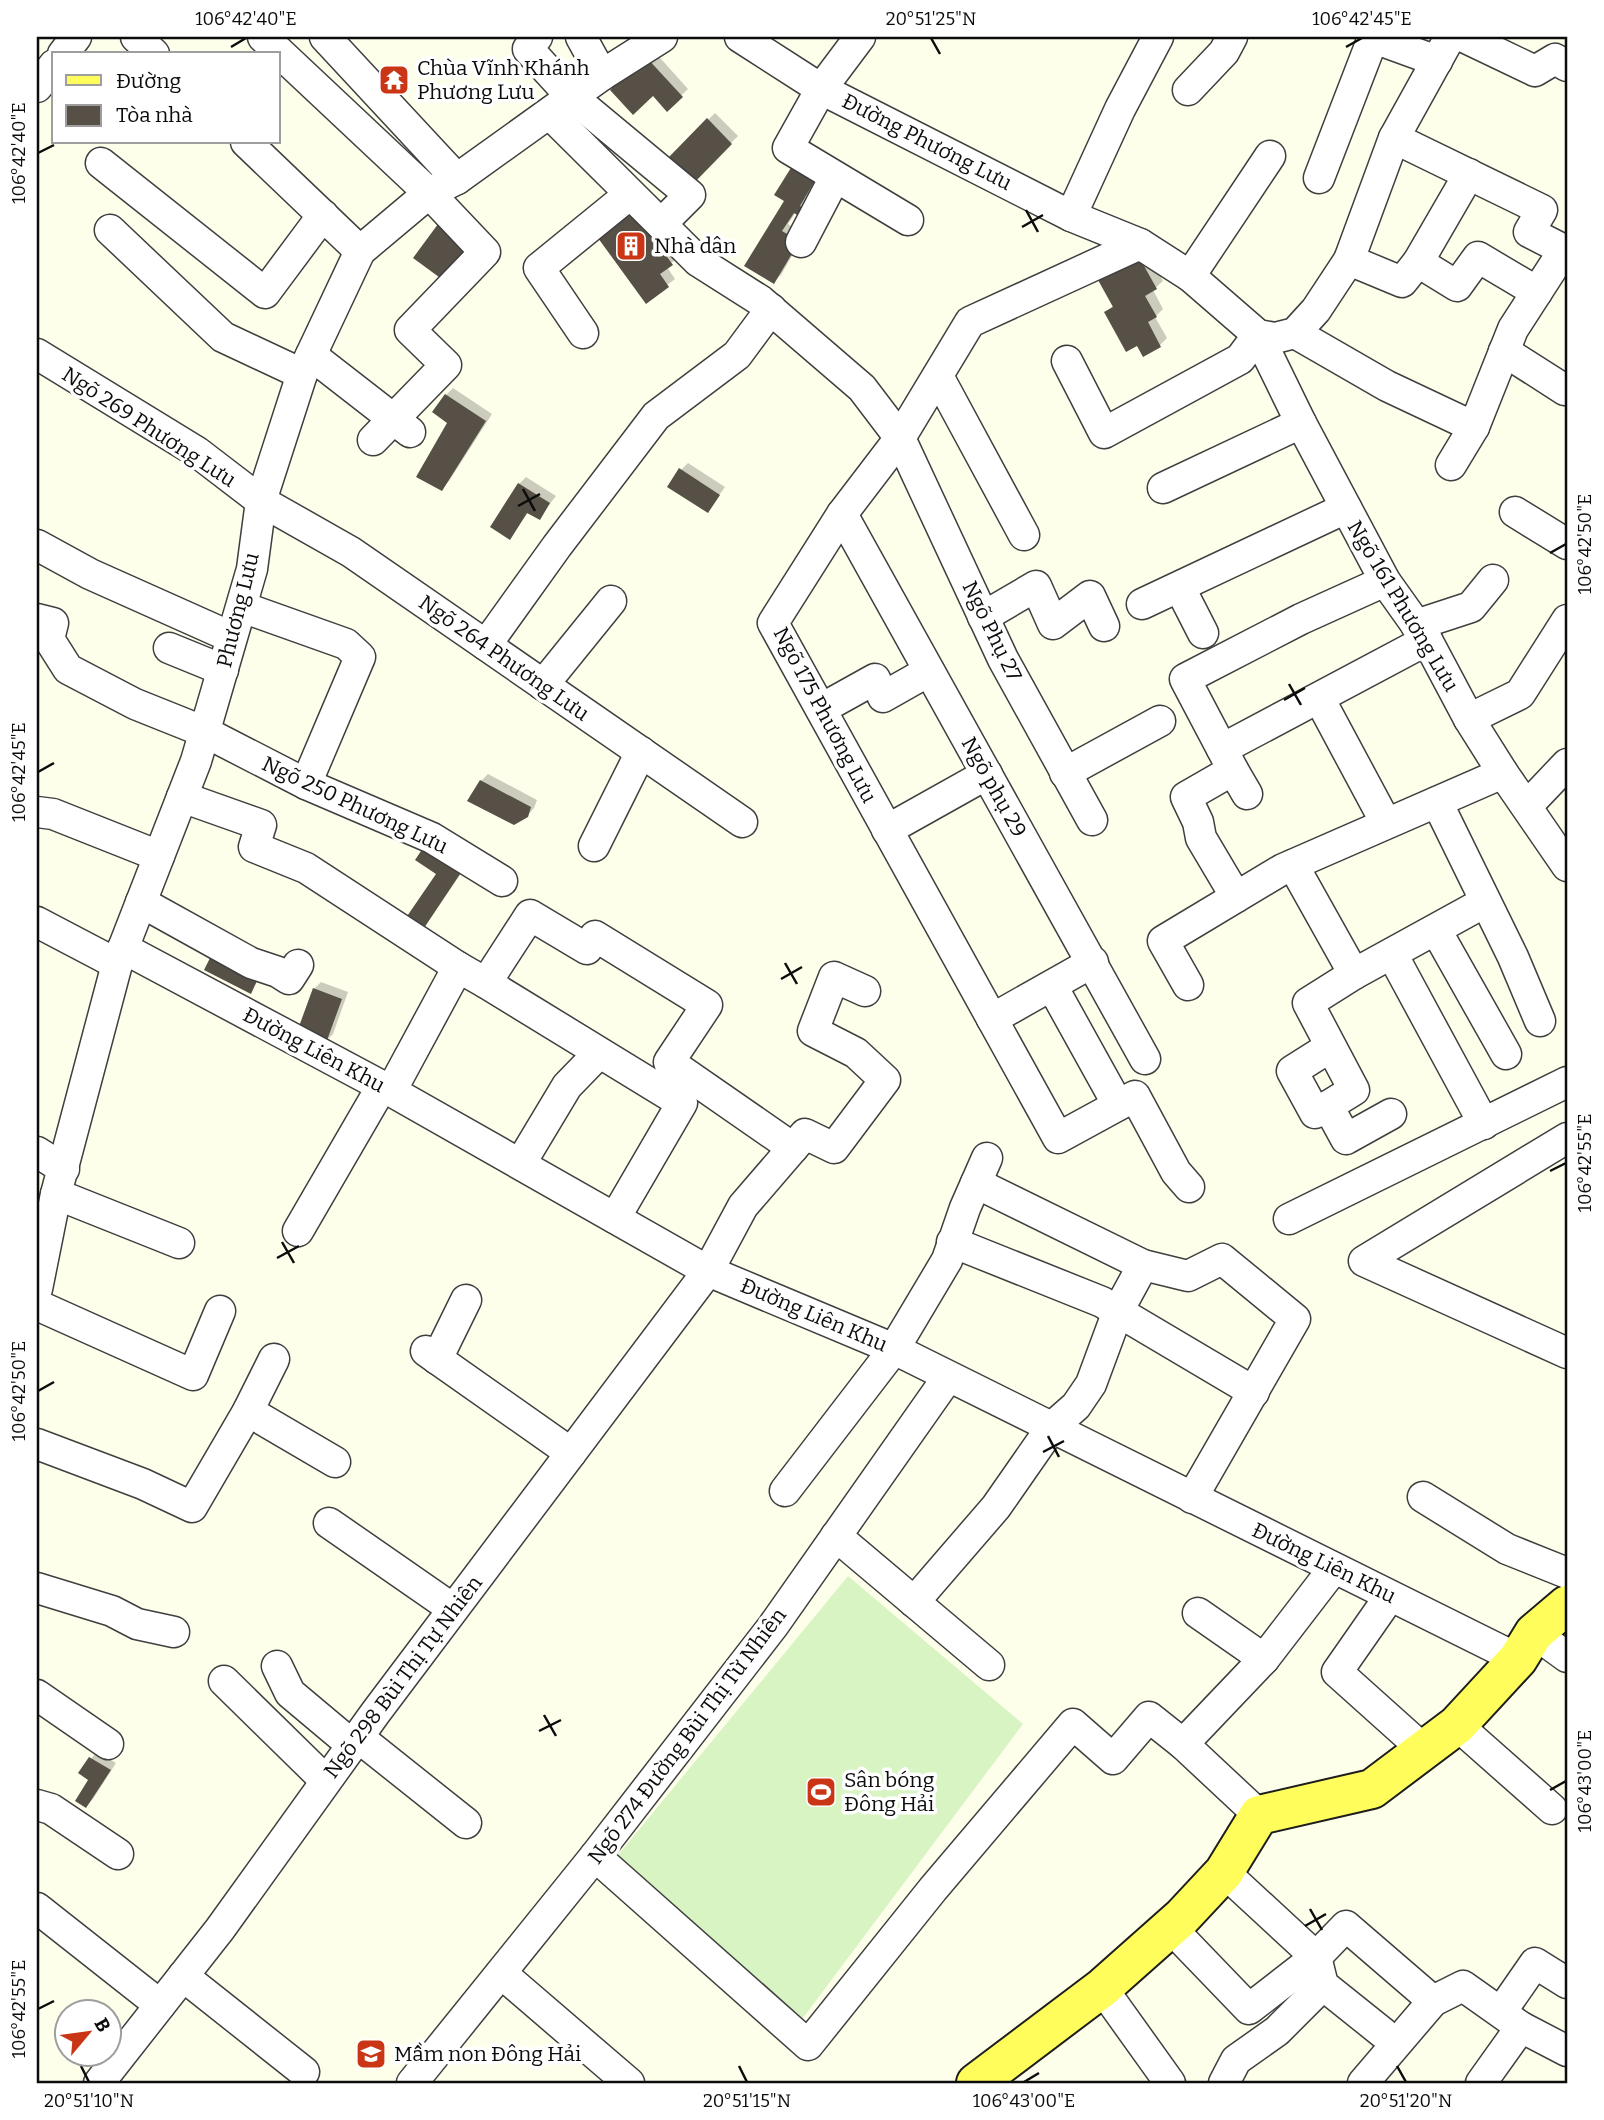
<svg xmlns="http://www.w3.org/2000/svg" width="1604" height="2120" viewBox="0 0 1604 2120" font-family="Bitter,serif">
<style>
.pitch{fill:#d8f4c3}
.shadow{fill:#0003}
.building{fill:#565047}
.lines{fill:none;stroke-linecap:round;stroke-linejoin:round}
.minor-casing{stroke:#3f3f3f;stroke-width:33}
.major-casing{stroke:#1d1d1d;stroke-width:42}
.minor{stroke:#fff;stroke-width:30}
.major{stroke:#fffd5b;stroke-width:38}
.ticks{fill:none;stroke:#0c0c0c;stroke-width:2.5}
.labels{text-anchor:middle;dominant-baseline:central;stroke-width:7;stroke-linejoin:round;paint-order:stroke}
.poi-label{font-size:21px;fill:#0c0c0c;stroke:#fff;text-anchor:start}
.street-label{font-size:21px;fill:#0c0c0c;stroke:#fff}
.neatline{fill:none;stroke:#0c0c0c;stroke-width:2.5}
.ticks-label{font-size:18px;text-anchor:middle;fill:#0c0c0c}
</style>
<rect width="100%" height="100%" fill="#feffeb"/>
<polygon class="pitch" points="848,1576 1023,1724 803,2018 614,1860"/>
<g class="shadow">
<polygon points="654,51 688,89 667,109 653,94 633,112"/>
<polygon points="715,113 738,136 693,181 670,158"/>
<polygon points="823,169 805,198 813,203 796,212 788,224 800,231 798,245 781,275 774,281 747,265"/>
<polygon points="634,196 678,257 667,267 675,279 646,301"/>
<polygon points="1147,251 1163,281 1153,290 1163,309 1155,317 1167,338 1160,345 1144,354 1138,343 1106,312 1114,305"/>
<polygon points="453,388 492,414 449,481 442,488 450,423 446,395"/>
<polygon points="688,463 725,487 708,511 681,470"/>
<polygon points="526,477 556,496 539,518 529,511 510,538 519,484"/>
<polygon points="488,774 537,800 534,808 527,816 481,781"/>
<polygon points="468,863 424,928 404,925"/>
<polygon points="321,982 348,992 333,1034 326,1041 314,989"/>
<polygon points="97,1751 116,1763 93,1799 86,1806 90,1779 81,1773"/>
</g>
<g class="building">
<polygon points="646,57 683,97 667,112 653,96 633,115 610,90"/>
<polygon points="707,118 732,144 693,184 668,158"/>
<polygon points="794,163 817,177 800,206 807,210 802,218 794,213 782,231 794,238 787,249 793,252 774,284 744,266 784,201 774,195"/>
<polygon points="626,201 673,265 660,274 669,287 646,304 590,227"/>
<polygon points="441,220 471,242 443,280 413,258"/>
<polygon points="1139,257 1157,289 1145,296 1157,317 1148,322 1161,347 1143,357 1137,346 1126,352 1104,312 1113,307 1098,280"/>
<polygon points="445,394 486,421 442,491 416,477 447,423 432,412"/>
<polygon points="679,468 720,495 708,513 667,487"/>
<polygon points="518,483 550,503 540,520 527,513 510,540 490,527"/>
<polygon points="480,780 531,807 528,817 514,825 467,801"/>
<polygon points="425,845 462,871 418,937 401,925 436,874 415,860"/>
<polygon points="216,946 262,970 251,994 204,970"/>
<polygon points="313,988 342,999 326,1043 297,1032"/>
<polygon points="89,1757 111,1770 86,1808 75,1801 88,1780 78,1773"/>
</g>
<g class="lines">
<g class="minor-casing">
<g id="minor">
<polyline points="136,37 154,54"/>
<polyline points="263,37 429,193 485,252 410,330 446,365 373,440"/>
<polyline points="325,37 457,179"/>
<polyline points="537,37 528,49 572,97 690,195 661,224"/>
<polyline points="581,37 602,75"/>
<polyline points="740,37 821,89 1071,216 1140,244 1190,276 1258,335 1275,338 1295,333 1316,310 1349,260 1394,138 1450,37"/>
<polyline points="860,37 821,89 788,148 908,220"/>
<polyline points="1371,37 1437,61"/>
<polyline points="1464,37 1535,71 1555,59 1567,66"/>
<polyline points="63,54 76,37"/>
<polyline points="37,87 54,65"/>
<polyline points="1188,90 1224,52 1232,37"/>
<polyline points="550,114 698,261 761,301 862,388 900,438 1003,659 1092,820"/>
<polyline points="1394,138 1542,210 1529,232 1564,250 1513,329 1474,427"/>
<polyline points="246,142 360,251"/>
<polyline points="101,163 265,293 323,215"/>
<polyline points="1319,178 1373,38"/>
<polyline points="1071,216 1120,109 1158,37"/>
<polyline points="110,230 223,337 302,374"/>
<polyline points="801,242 835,177"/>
<polyline points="1140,244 970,322 900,438 842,514 773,623 1058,1138 1135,1096 1176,1172 1189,1187"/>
<polyline points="1349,260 1402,282 1418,262 1457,286 1478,257 1537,292"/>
<polyline points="1418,262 1469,174"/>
<polyline points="1190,276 1270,156"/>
<polyline points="583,333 539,268 630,194"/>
<polyline points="1295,333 1387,386 1474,427 1451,465"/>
<polyline points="1504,351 1565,390"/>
<polyline points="37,354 197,452 261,501 351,552 742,822"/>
<polyline points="311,355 410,432"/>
<polyline points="1067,361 1104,433 1240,359 1258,335 1301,423 1385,581 1427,640 1469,719 1503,773 1567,866"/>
<polyline points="938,376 1024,535"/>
<polyline points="1163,488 1301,423"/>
<polyline points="1515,512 1567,544"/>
<polyline points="842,514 1145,1059"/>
<polyline points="37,545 90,574 231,637"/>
<polyline points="1180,588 1203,633"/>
<polyline points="1142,604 1346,508"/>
<polyline points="242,607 346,644 360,657 306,784"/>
<polyline points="983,617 1036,586 1053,624 1090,596 1104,626"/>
<polyline points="37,619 53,623 49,639 68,669 135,704 205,732 306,784 432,838 502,881"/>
<polyline points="1416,625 1471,607 1493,580"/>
<polyline points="486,645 557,546 656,416 737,355 771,309"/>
<polyline points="169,648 223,670"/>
<polyline points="543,685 611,601"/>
<polyline points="1319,698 1386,823"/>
<polyline points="821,709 875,679 883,697 929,671"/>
<polyline points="1469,719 1520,694 1567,620"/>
<polyline points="1222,749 1427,640"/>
<polyline points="1233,770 1247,794"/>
<polyline points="1065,773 1160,721"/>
<polyline points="182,797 261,825 254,847 306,868 458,967"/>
<polyline points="1437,802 1513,957 1540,1021"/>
<polyline points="1527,806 1567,764"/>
<polyline points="37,812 53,814 159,856"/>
<polyline points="887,830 987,774"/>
<polyline points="594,846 641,752"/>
<polyline points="1293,865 1354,974 1485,902"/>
<polyline points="1236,897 1201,838 1198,822 1186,797 1233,770 1185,679 1301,619 1385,581"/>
<polyline points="141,902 251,963 278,972 289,979 298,965"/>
<polyline points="37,922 117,964"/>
<polyline points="1436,930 1506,1054"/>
<polyline points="123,948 391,1091 708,1271 894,1349 1518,1659"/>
<polyline points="1392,954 1484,1124"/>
<polyline points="1354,974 1308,1003 1354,1090 1328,1106 1346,1139 1391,1114"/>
<polyline points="486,983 530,915 587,949 595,936 707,1005 669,1062 793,1148"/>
<polyline points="1188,985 1163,941 1283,869 1503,773"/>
<polyline points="1052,986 1118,1105"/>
<polyline points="992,1019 1093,962"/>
<polyline points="391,1091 458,967 486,983 682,1103 615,1218"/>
<polyline points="1328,1106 1315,1113 1292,1071 1330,1047"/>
<polyline points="1567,1138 1364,1261 1567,1353"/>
<polyline points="528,1151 567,1086 599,1053"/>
<polyline points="37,1152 64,1169"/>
<polyline points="976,1183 1143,1265 1188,1276 1222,1259 1295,1319 1192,1498"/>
<polyline points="56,1194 179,1243"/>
<polyline points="1289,1219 1567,1082"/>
<polyline points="298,1231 381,1088"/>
<polyline points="952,1242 1102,1302 1254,1392"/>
<polyline points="37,1289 56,1194 117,964 196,761 252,569 261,501 302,374 360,251 429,193 457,179 602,75 662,37"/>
<polyline points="37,1305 193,1375 220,1311"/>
<polyline points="426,1351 571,1453"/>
<polyline points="437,1359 466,1300"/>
<polyline points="248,1411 335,1462"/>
<polyline points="37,1444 143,1484 192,1507 248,1411 274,1359"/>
<polyline points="785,1491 894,1349 947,1260 965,1208 987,1158"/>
<polyline points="1423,1497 1507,1549 1567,1573"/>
<polyline points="329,1523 453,1609"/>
<polyline points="836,1536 989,1665"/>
<polyline points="37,1588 112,1611 137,1624 174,1632"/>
<polyline points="1390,1596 1337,1672 1424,1750"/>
<polyline points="914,1602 996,1507 1051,1428 1076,1406 1091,1384 1118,1311 1143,1265"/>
<polyline points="1198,1613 1264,1659 1183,1744 1259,1815"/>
<polyline points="1534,1633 1567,1657"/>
<polyline points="1264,1659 1334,1568"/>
<polyline points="277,1666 290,1693 352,1745"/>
<polyline points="224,1681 326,1781"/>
<polyline points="37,1695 108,1744"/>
<polyline points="1457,1725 1552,1809"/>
<polyline points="358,1737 466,1823"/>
<polyline points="37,1805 51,1809 118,1854"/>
<polyline points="595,1856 808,2045 933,1889 1073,1724 1113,1759 1149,1717 1183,1744"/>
<polyline points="1224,1872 1316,1957 1323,1985 1383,2033"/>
<polyline points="37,1908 160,2005"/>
<polyline points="1170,1927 1249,2009 1316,1957 1346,1926 1433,2001"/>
<polyline points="501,1973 629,2083"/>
<polyline points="183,1976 304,2072"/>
<polyline points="1102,1988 1170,2083"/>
<polyline points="1501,2012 1535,1963 1567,1983"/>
<polyline points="99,2083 220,1929 376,1712 708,1271 743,1206 805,1134 834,1148 885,1080 856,1053 813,1031 834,977 865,991"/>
<polyline points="412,2083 595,1856 773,1626 948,1377"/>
<polyline points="1224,2083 1236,2060 1277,2031 1323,1985"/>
<polyline points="1363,2083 1433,2001 1463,1986 1521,2027 1567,2051"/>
<polyline points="1481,2083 1521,2027"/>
</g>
</g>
<g class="major-casing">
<polyline id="major" points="976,2083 1102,1988 1182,1917 1224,1872 1259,1815 1372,1789 1457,1725 1518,1659 1534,1633 1567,1605"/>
</g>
<use href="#minor" class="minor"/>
<use href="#major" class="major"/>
</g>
<path class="ticks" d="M931 38 940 54M231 47 246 38M1346 47 1362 38M38 153 54 145M1026 210 1038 232M1022 227 1043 215M523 489 535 511M518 506 540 494M1550 553 1566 544M1289 684 1301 705M1284 700 1305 688M38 772 54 763M785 963 797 984M781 979 802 967M1550 1171 1566 1163M282 1242 294 1263M277 1258 299 1246M38 1391 54 1382M1048 1436 1059 1457M1043 1452 1064 1441M544 1715 556 1736M539 1731 561 1720M1550 1790 1566 1781M1310 1909 1322 1930M1305 1926 1326 1914M38 2009 54 2001M81 2066 89 2082M739 2066 747 2082M1397 2066 1406 2082M1024 2082 1039 2073"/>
<defs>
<g id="temple-square" transform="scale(1.575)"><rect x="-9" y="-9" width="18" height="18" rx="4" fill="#ca3615" stroke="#fff"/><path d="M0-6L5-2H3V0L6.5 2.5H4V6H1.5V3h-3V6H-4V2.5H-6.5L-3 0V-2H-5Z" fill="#fff"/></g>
<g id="building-square" transform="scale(1.575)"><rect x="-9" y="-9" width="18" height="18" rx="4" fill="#ca3615" stroke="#fff"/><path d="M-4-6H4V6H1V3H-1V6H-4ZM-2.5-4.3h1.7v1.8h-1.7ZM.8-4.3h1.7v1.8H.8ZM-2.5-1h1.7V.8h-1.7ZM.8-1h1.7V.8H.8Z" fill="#fff"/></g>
<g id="stadium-square" transform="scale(1.575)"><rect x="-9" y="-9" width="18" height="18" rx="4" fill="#ca3615" stroke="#fff"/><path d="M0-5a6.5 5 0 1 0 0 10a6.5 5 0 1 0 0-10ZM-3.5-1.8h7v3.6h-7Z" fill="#fff"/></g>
<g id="school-square" transform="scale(1.575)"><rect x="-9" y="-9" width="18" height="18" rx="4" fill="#ca3615" stroke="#fff"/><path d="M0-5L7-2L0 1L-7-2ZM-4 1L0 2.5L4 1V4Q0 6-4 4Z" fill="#fff"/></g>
</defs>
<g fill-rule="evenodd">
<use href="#temple-square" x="394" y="80"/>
<use href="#building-square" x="631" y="246"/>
<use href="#stadium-square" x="821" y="1792"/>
<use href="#school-square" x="371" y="2054"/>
</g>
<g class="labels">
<g class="poi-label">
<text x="417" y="68">Chùa Vĩnh Khánh<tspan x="417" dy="24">Phương Lưu</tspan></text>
<text x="654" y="246">Nhà dân</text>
<text x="844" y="1780">Sân bóng<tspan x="844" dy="24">Đông Hải</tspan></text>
<text x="394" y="2054">Mầm non Đông Hải</text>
</g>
<g class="street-label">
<text transform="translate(927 142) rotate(27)">Đường Phương Lưu</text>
<text transform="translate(149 427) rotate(33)">Ngõ 269 Phương Lưu</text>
<text transform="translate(1403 606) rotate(59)">Ngõ 161 Phương Lưu</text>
<text transform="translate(238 610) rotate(-76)">Phương Lưu</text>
<text transform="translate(992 631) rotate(64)">Ngõ Phụ 27</text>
<text transform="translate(504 658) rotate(35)">Ngõ 264 Phương Lưu</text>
<text transform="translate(825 715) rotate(62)">Ngõ 175 Phương Lưu</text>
<text transform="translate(994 787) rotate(61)">Ngõ phụ 29</text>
<text transform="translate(355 805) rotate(25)">Ngõ 250 Phương Lưu</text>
<text transform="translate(314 1050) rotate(28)">Đường Liên Khu</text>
<text transform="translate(814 1315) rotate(23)">Đường Liên Khu</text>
<text transform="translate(1324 1563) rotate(26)">Đường Liên Khu</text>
<text transform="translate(403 1677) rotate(-53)">Ngõ 298 Bùi Thị Tự Nhiên</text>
<text transform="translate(687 1736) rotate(-53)">Ngõ 274 Đường Bùi Thị Từ Nhiên</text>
</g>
</g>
<rect width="1604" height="2120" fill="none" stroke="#ffffff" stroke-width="77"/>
<rect x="52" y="52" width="228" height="91" fill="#ffffff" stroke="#9e9e9e" stroke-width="2"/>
<rect x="66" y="75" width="35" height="10" fill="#fffd5b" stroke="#9e9e9e" stroke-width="2"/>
<text x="116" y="88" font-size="21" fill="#0c0c0c">Đường</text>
<rect x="66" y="105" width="35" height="21" fill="#565047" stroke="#9e9e9e" stroke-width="2"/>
<text x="116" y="122" font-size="21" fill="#0c0c0c">Tòa nhà</text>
<g transform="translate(88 2033) rotate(61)"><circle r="33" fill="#ffffff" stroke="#9e9e9e" stroke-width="2"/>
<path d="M0-5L12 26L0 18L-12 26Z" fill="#ca3615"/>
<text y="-10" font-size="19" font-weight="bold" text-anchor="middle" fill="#0c0c0c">B</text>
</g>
<rect x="38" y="38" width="1528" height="2044" class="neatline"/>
<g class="ticks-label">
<text x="246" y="25">106°42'40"E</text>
<text x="931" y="25">20°51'25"N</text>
<text x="1362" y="25">106°42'45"E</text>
<text transform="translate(19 153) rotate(-90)" y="6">106°42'40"E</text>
<text transform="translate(1585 544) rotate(-90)" y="6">106°42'50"E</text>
<text transform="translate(19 772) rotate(-90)" y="6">106°42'45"E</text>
<text transform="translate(1585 1163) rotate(-90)" y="6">106°42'55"E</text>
<text transform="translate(19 1391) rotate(-90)" y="6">106°42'50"E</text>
<text transform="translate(1585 1781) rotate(-90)" y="6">106°43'00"E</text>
<text transform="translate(19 2009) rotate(-90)" y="6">106°42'55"E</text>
<text x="89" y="2107">20°51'10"N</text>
<text x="747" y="2107">20°51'15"N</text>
<text x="1024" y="2107">106°43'00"E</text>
<text x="1406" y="2107">20°51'20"N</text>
</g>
</svg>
